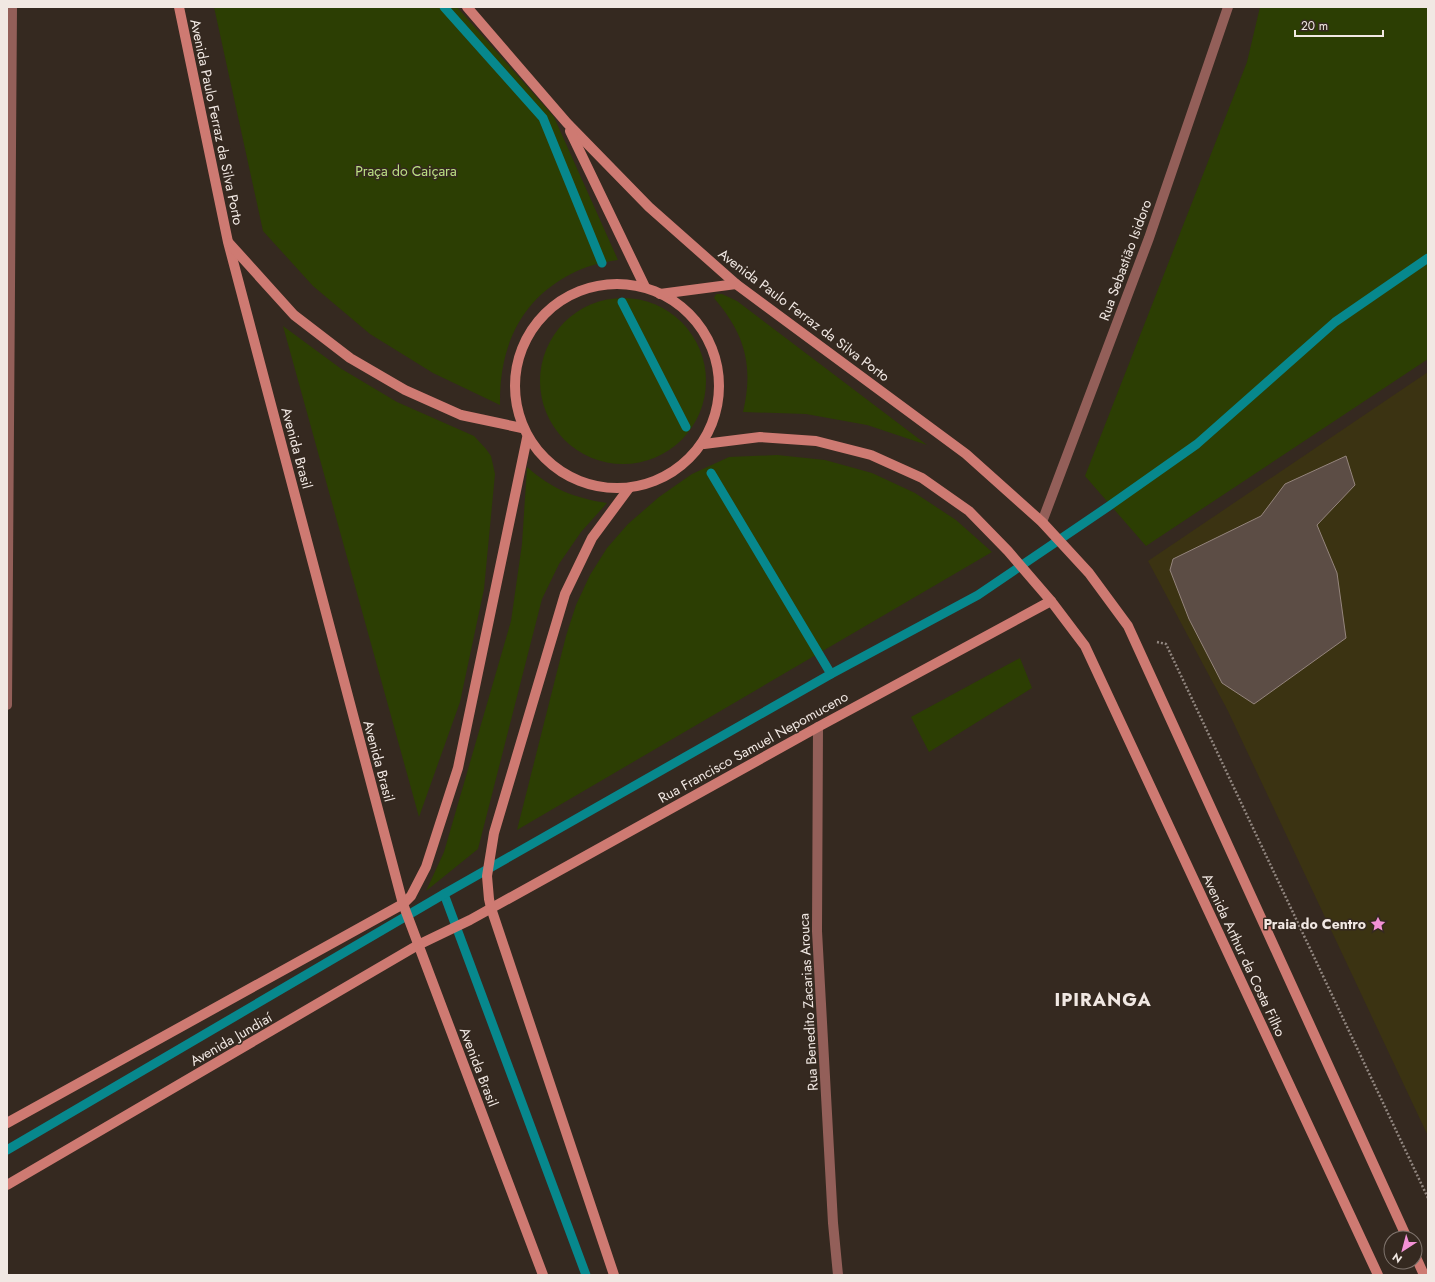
<svg xmlns="http://www.w3.org/2000/svg" width="1435" height="1282" viewBox="0 0 1435 1282" font-family="Jost,sans-serif">
<style>
.green{fill:#2c3e03}
.sand{fill:#3b3312}
.lines{fill:none;stroke-linecap:round;stroke-linejoin:round}
.stream{stroke:#07888d;stroke-width:9}
.building{fill:#5c4d45;stroke:#95857d}
.path{stroke:#928780;stroke-width:2.5;stroke-dasharray:2 2;stroke-linecap:butt}
.minor{stroke:#935f59;stroke-width:10}
.secondary{stroke:#ce7a72;stroke-width:10}
.labels{text-anchor:middle;dominant-baseline:central;stroke-width:3;stroke-linejoin:round;paint-order:stroke}
.street-label{font-size:14px;fill:#f1e8e3;stroke:#352920}
.park-label{font-size:14px;fill:#bce184;stroke:#352920}
.poi-label{font-size:14px;font-weight:bold;fill:#f1e8e3;stroke:#352920;text-anchor:end}
.district-label{font-size:18px;font-weight:bold;letter-spacing:1px;fill:#f1e8e3;stroke:#352920}
</style>
<rect width="100%" height="100%" fill="#352920"/>
<g class="green">
<path d="M214 7H457L554 117 618 260C604 262 590 265 577 271 521 297 499 346 500 405L433 373 370 334 313 286 263 231Z"/>
<polygon points="1260,7 1428,7 1428,359 1146,546 1085,476 1247,62"/>
<path d="M716 294H722L737 301 927 445 867 425 806 414 743 412C754 366 745 334 714 298Z"/>
<circle cx="623" cy="381" r="83"/>
<polygon points="283,326 340,368 397,402 474,436 486,449 491,456 495,474 484,589 460,702 419,817"/>
<polygon points="777,455 825,460 872,473 915,493 956,520 992,552 517,830 566,636 576,605 590,575 607,548 628,524 659,497 692,474 729,457"/>
<path d="M527 467C552 489 574 498 607 503L581 532 559 564 542 599 478 849 426 891 444 852 511 621 522 544Z"/>
<polygon points="1020,658 1032,688 929,752 911,717"/>
</g>
<polygon class="sand" points="1428,372 1428,1136 1228,711 1148,561"/>
<g class="lines">
<g class="stream">
<polyline points="444,7 543,118 602,263"/>
<polyline points="622,302 686,427"/>
<polyline points="711,473 831,674"/>
<polyline points="444,894 586,1275"/>
<polyline points="7,1150 444,894 831,674 978,595 1109,506 1197,444 1335,322 1428,258"/>
</g>
</g>
<polygon class="building" points="1346,456 1355,485 1317,525 1337,573 1346,638 1254,704 1222,683 1189,619 1170,570 1173,559 1261,516 1285,484"/>
<g class="lines">
<polyline class="path" points="1157,642 1166,644 1428,1198"/>
<g class="minor">
<polyline points="1042,522 1149,238 1228,7"/>
<polyline points="7,705 12,7"/>
<polyline points="818,727 817,931 833,1223 838,1275"/>
</g>
<g class="secondary">
<polyline points="179,7 228,242 403,904 543,1275"/>
<polyline points="467,7 567,123 649,207 736,284 966,454 1042,522 1089,573 1128,626 1407,1238"/>
<polyline points="570,131 645,287"/>
<polyline points="229,243 294,315 350,358 405,390 461,415 522,428"/>
<circle cx="617" cy="386" r="102"/>
<polyline points="660,294 736,284"/>
<polyline points="704,444 760,437 816,441 871,455 922,478 969,511 1008,551 1051,601 1085,646 1378,1275"/>
<polyline points="7,1123 403,904 411,896 426,867 458,768 527,438"/>
<polyline points="7,1185 418,945 470,920 818,727 1051,601"/>
<polyline points="1415,1255 1424,1275"/>
<polyline points="614,1275 491,908 489,899 487,876 494,833 565,594 592,538 629,488"/>
</g>
</g>
<defs>
<g id="sight-bare" transform="scale(1.2)"><path d="M0-6L1.8-2.2L6-1.7L2.9 1.2L3.7 5.4L0 3.3L-3.7 5.4L-2.9 1.2L-6-1.7L-1.8-2.2Z" fill="#f391d6" stroke="#352920" stroke-width="2.5" paint-order="stroke"/></g>
</defs>
<g fill-rule="evenodd">
<use href="#sight-bare" x="1378" y="924"/>
</g>
<g class="labels">
<g class="street-label">
<text transform="translate(217 122) rotate(78)">Avenida Paulo Ferraz da Silva Porto</text>
<text transform="translate(1125 260) rotate(-70)">Rua Sebastião Isidoro</text>
<text transform="translate(804 315) rotate(37)">Avenida Paulo Ferraz da Silva Porto</text>
<text transform="translate(297 448) rotate(75)">Avenida Brasil</text>
<text transform="translate(753 747) rotate(-29)">Rua Francisco Samuel Nepomuceno</text>
<text transform="translate(379 761) rotate(75)">Avenida Brasil</text>
<text transform="translate(1244 955) rotate(65)">Avenida Arthur da Costa Filho</text>
<text transform="translate(808 1002) rotate(-93)">Rua Benedito Zacarias Arouca</text>
<text transform="translate(231 1039) rotate(-30)">Avenida Jundiaí</text>
<text transform="translate(479 1067) rotate(69)">Avenida Brasil</text>
</g>
<g class="park-label">
<text x="406" y="171">Praça do Caiçara</text>
</g>
<g class="poi-label">
<text x="1366" y="924">Praia do Centro</text>
</g>
<g class="district-label">
<text x="1103" y="1000">IPIRANGA</text>
</g>
</g>
<rect width="1435" height="1282" fill="none" stroke="#f1e8e3" stroke-width="16"/>
<g transform="translate(1403 1250) rotate(216)"><circle r="19" fill="#352920" stroke="#80756e"/>
<path d="M0-3L7 15L0 10L-7 15Z" fill="#f391d6"/>
<text y="-6" font-size="11" font-weight="bold" text-anchor="middle" fill="#f1e8e3">N</text>
</g>
<path d="M1295 30v6h88v-6" fill="none" stroke="#f1e8e3" stroke-width="2"/>
<text x="1301" y="30" font-size="12" fill="#f1e8e3" stroke="#352920" stroke-width="3" paint-order="stroke">20 m</text>
</svg>
